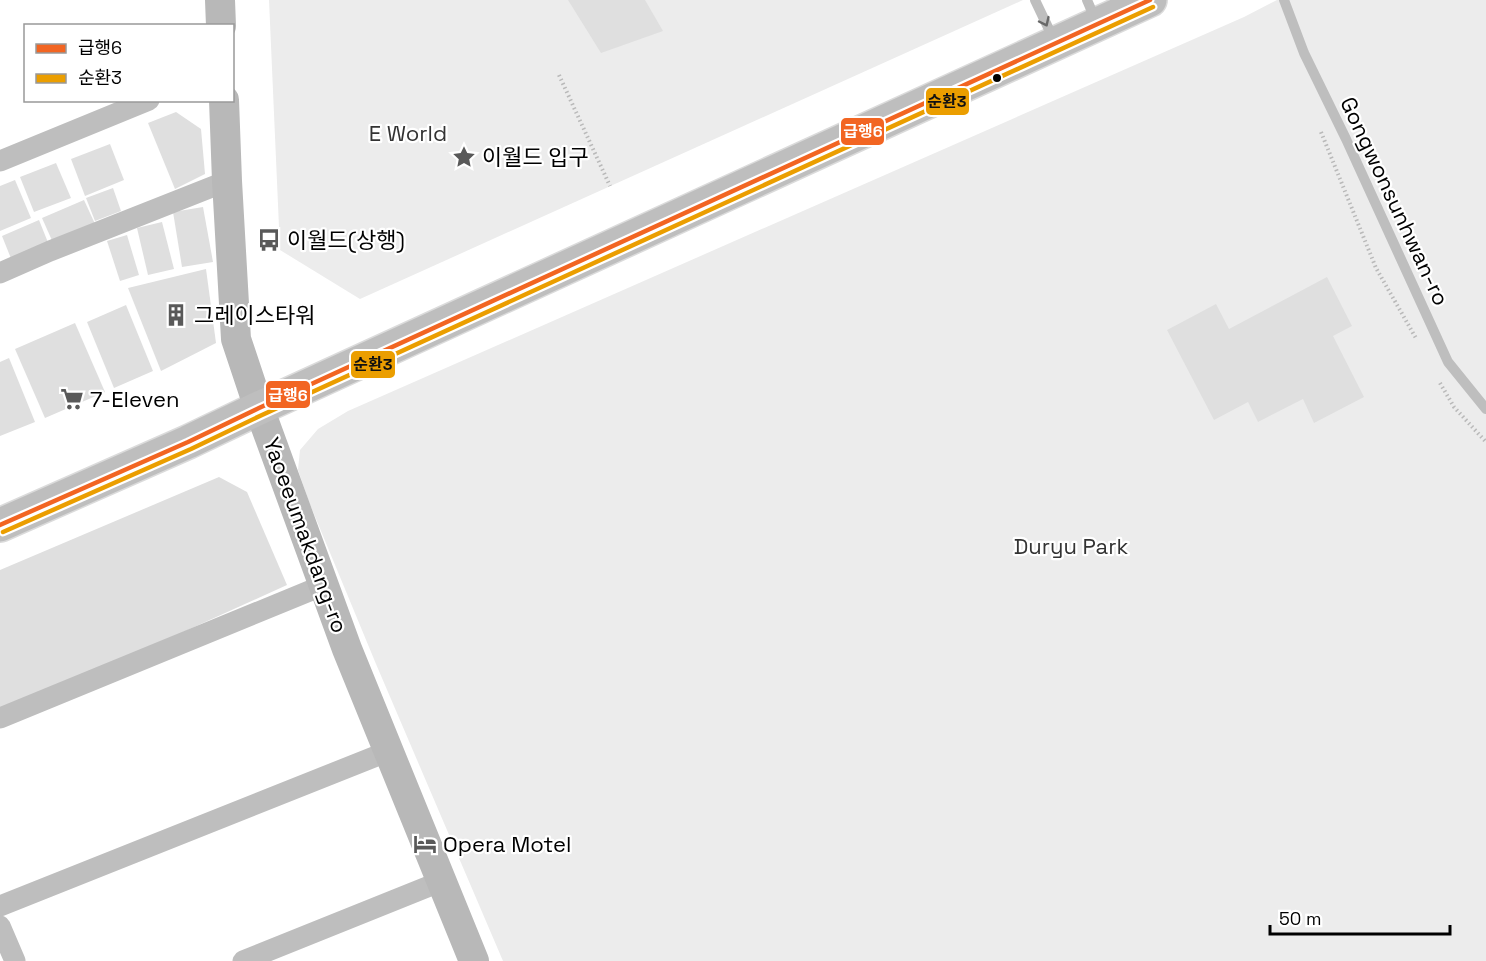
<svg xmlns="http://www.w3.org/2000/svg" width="1486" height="961" viewBox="0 0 1486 961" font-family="'Space Grotesk','Noto Sans KR',sans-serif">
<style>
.green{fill:#ececec}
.building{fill:#dfdfdf}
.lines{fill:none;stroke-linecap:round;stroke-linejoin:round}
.primary-casing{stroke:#dbdbdb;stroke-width:36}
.path{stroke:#b9b9b9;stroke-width:4;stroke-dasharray:1.5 3;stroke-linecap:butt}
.lane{stroke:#bebebe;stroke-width:10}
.street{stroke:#bebebe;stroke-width:21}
.secondary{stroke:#b8b8b8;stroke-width:30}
.primary{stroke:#bebebe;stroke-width:33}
.bus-1-casing{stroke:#fff;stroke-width:9}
.bus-2-casing{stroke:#fff;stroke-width:9}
.bus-1{stroke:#f26522;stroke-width:4.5}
.bus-2{stroke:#eb9e00;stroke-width:4.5}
.oneway{stroke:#686868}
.bus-dot{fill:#000;stroke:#fff;stroke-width:2}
.labels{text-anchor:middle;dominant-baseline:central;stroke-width:4.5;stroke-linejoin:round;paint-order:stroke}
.park-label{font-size:22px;fill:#333;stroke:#fff}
.poi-label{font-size:22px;fill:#000;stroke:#fff;text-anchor:start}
.street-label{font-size:22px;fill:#000;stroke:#fff}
.line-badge{stroke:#fff;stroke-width:2}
.badge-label{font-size:16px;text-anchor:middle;font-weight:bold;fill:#fff}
.pale-badge-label{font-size:16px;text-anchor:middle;font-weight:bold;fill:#111}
</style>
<rect width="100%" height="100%" fill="#fff"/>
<g class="green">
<polygon points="269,0 1023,0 360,299 280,250"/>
<polygon points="1277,0 1486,0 1486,961 503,961 376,664 309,502 298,470 300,450 318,429 348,411 1244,17"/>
</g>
<g class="building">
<polygon points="568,0 645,0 663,31 601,53"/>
<polygon points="176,112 201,129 205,174 175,189 148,123"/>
<polygon points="110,144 124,180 85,196 71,159"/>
<polygon points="56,163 71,198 34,212 20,177"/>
<polygon points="15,180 31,218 0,231 0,186"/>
<polygon points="113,188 121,211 95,221 86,198"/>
<polygon points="84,200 96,226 54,245 42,218"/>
<polygon points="203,207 213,262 182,267 173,212"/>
<polygon points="39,220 49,245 12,261 2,236"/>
<polygon points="162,222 174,269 148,275 137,228"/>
<polygon points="127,235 139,275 120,281 107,241"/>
<polygon points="206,269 216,343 161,371 128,288"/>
<polygon points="1327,277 1352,326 1333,336 1364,397 1314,423 1303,399 1258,422 1248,402 1214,420 1167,330 1216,304 1229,329"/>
<polygon points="126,305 153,371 114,388 87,322"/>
<polygon points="75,323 105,392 45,418 15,349"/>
<polygon points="9,358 35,422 0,436 0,362"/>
<polygon points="219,477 247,492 287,585 0,715 0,570"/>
</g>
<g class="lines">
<g class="primary-casing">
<polyline id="primary" points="0,525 188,442 259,408 1150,0"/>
</g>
<g class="path">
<polyline points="559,75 610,186"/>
<polyline points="1321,132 1376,268 1417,340"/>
<polyline points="1440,383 1454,407 1486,442"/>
</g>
<g class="lane">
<polyline points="1035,0 1054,40"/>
<polyline points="1087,0 1096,21"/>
<polyline points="1284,0 1304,53 1346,139 1448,362 1486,409"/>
</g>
<g class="street">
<polyline points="0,161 149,100"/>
<polyline points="0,273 50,251 227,181"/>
<polyline points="0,718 324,585"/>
<polyline points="0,906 389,751"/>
<polyline points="0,926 15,961"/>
<polyline points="243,961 442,881"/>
</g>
<g class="secondary">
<polyline points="220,0 221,26"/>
<polyline points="224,100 227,181 236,339 259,408 347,649 474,961"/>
</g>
<use href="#primary" class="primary"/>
<g class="bus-1-casing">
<polyline id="bus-1" points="0,525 188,442 259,408 1150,0"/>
</g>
<g class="bus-2-casing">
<polyline id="bus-2" points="3,532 191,449 262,415 1153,7"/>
</g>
<use href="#bus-1" class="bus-1"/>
<use href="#bus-2" class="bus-2"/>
</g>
<defs><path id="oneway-chevron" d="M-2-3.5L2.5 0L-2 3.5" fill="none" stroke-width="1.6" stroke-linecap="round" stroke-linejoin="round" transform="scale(1.5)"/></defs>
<use class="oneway" href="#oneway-chevron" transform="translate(1045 22) rotate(65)"/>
<defs>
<g id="sight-bare" transform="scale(1.8)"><path d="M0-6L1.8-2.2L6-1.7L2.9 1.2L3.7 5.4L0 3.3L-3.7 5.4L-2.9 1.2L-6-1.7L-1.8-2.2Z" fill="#595959" stroke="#fff" stroke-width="2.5" paint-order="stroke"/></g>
<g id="bus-bare" transform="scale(1.8)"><path d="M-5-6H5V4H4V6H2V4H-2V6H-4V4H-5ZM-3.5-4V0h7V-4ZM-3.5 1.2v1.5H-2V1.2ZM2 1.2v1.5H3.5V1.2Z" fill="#595959" stroke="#fff" stroke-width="2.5" paint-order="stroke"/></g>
<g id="building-bare" transform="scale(1.8)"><path d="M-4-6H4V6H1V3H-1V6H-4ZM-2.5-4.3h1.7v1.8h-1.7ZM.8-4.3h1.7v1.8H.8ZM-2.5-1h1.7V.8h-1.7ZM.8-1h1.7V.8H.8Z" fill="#595959" stroke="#fff" stroke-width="2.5" paint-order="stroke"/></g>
<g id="supermarket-bare" transform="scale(1.8)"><path d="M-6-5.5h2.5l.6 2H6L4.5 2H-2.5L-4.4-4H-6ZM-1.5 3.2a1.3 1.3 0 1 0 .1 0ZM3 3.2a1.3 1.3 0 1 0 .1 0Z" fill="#595959" stroke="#fff" stroke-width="2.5" paint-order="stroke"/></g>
<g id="hotel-bare" transform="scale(1.8)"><path d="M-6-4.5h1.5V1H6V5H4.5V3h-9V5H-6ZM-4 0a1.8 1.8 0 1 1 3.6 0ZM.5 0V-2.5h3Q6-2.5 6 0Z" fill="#595959" stroke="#fff" stroke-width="2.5" paint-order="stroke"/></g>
</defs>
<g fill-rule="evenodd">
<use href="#sight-bare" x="464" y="157"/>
<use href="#bus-bare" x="269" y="240"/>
<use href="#building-bare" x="176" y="315"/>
<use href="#supermarket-bare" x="72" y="399"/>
<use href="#hotel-bare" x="425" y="844"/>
</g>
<circle class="bus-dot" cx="997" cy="78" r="5"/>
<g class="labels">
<g class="park-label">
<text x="408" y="133">E World</text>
<text x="1071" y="546">Duryu Park</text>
</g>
<g class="poi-label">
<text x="482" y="157">이월드 입구</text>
<text x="287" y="240">이월드(상행)</text>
<text x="194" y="315">그레이스타워</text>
<text x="90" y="399">7-Eleven</text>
<text x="443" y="844">Opera Motel</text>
</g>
<g class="street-label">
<text transform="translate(1395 201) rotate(65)">Gongwonsunhwan-ro</text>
<text transform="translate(306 535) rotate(70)">Yaoeeumakdang-ro</text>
</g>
</g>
<g class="line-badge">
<rect x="925" y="87" width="45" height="29" rx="6" fill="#eb9e00"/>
<rect x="840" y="117" width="45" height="29" rx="6" fill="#f26522"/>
<rect x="350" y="350" width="46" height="29" rx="6" fill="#eb9e00"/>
<rect x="265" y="380" width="46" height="29" rx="6" fill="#f26522"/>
</g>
<g class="badge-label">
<text x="863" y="137">급행6</text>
<text x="288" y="401">급행6</text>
</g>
<g class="pale-badge-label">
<text x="947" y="107">순환3</text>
<text x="373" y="370">순환3</text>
</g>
<rect x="24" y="24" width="210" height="78" fill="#ffffff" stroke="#999999" stroke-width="1.5"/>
<rect x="36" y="44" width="30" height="9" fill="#f26522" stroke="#999999" stroke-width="1.5"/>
<text x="78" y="54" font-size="18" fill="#000000">급행6</text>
<rect x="36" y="74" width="30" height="9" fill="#eb9e00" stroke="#999999" stroke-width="1.5"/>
<text x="78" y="84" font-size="18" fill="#000000">순환3</text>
<path d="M1270 925v9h180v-9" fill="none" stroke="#000000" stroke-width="3"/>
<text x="1279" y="925" font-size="18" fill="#000000" stroke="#ffffff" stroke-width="4.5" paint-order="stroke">50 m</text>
</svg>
